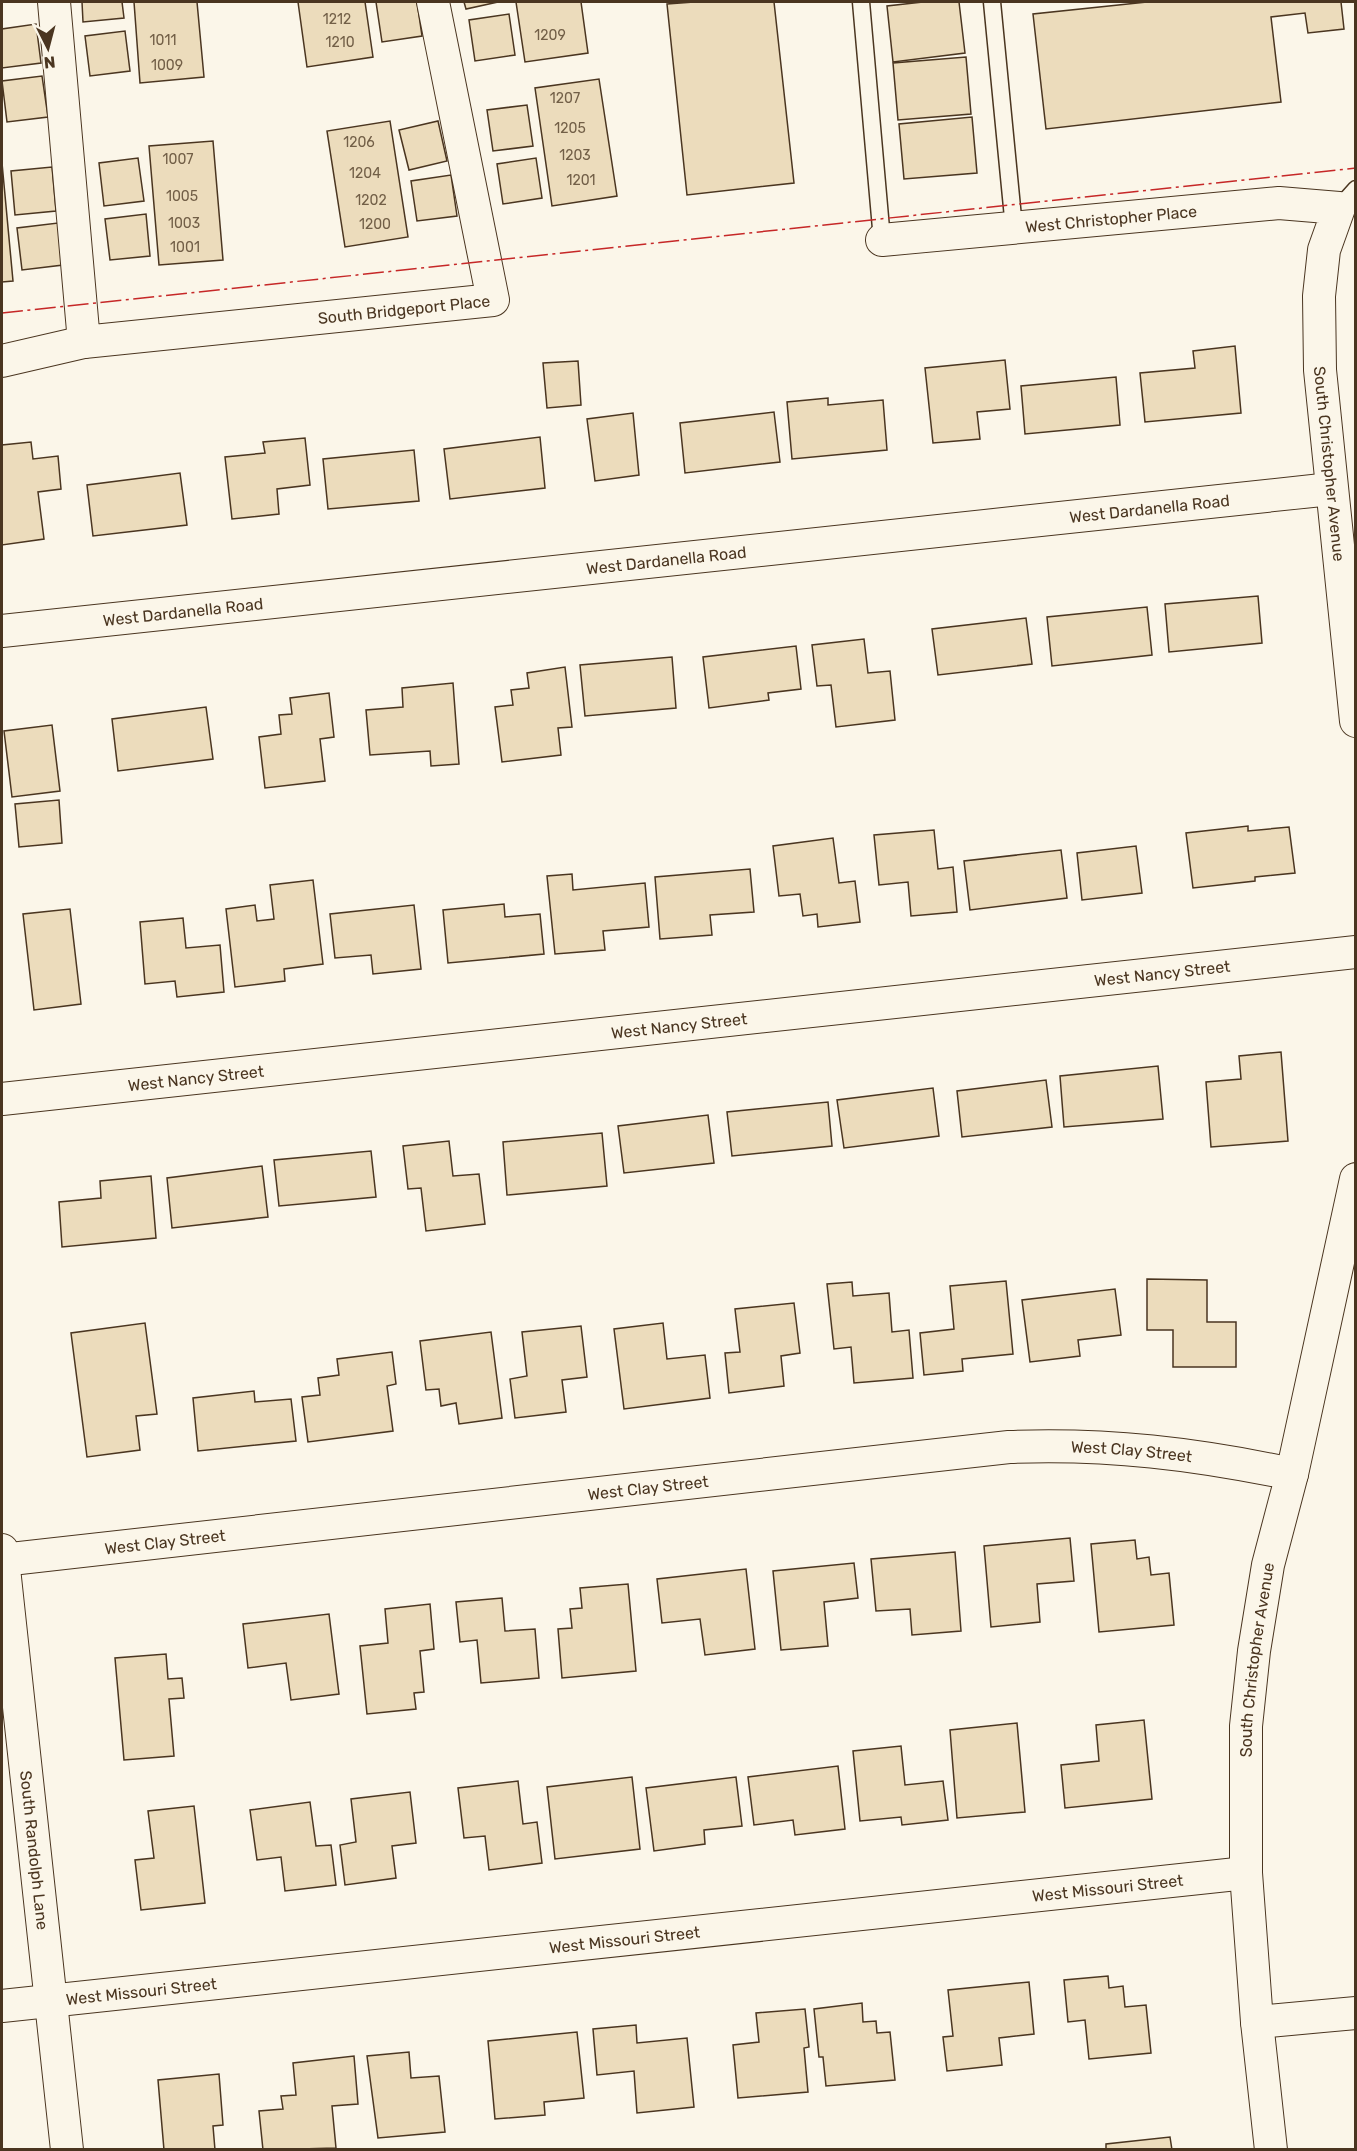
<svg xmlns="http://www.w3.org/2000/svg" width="1357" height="2151" viewBox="0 0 1357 2151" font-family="Rubik,sans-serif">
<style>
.building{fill:#ecdcbc;stroke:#4a3520;stroke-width:1.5}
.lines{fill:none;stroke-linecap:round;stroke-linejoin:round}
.service-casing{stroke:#4a3520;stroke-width:19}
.minor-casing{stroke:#4a3520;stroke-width:34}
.service{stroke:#fbf6e9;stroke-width:16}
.minor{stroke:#fbf6e9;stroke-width:32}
.power{stroke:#c62828;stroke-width:1.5;stroke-dasharray:21 4.5 3 4.5;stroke-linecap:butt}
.labels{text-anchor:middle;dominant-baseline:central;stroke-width:4.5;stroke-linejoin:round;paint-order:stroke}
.number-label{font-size:14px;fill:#725f47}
.street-label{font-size:16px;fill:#4a3520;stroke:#fbf6e9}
</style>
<rect width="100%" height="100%" fill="#fbf6e9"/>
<g class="building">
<polygon points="82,2 122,2 124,18 83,22"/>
<polygon points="134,2 197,2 204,77 140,83"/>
<polygon points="298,2 365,2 373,57 307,67"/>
<polygon points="376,2 417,2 422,36 382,42"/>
<polygon points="464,2 498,2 466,9"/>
<polygon points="516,2 581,2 588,53 525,62"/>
<polygon points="694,2 774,2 794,183 687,195 667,4"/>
<polygon points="923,2 959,2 965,53 893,62 887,6"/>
<polygon points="1147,2 1341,2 1344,29 1308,33 1305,13 1271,17 1281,102 1046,129 1033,14"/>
<polygon points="509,14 515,55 475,61 469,20"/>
<polygon points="36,24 41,63 2,68 2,29"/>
<polygon points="125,31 130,71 90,76 85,36"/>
<polygon points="966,57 971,114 898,120 893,63"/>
<polygon points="42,76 48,117 7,122 2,81"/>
<polygon points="599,79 617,196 552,206 535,88"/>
<polygon points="527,105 533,146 493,151 487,110"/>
<polygon points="972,117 977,173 904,179 899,124"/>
<polygon points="390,121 408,237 345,247 327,131"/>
<polygon points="438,121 447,161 409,170 399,130"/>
<polygon points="213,141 223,260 159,265 149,146"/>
<polygon points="138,158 144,201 104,206 99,163"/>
<polygon points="536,158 542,198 503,204 497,164"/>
<polygon points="2,163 13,281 2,282"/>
<polygon points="52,167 56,211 15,215 11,171"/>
<polygon points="451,175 457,216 417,221 411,181"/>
<polygon points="146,214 150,256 110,260 105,219"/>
<polygon points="58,223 63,265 22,270 17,228"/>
<polygon points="1235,346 1241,413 1145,422 1140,373 1195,368 1193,351"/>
<polygon points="1005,360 1010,409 977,412 980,439 933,443 925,368"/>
<polygon points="578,361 581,405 547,408 543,363"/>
<polygon points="1116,377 1120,425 1025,434 1021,386"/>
<polygon points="828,398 828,405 883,400 887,450 792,459 787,402"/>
<polygon points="774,412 780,462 685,473 680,423"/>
<polygon points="633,413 639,475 595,481 587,419"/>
<polygon points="540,437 545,488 450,499 444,449"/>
<polygon points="305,438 310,485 277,489 279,514 232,519 225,457 265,453 263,442"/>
<polygon points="31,442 33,459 58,456 61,489 38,492 44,539 2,545 2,445"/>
<polygon points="414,450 419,501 328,509 323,459"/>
<polygon points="180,473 187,525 93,536 87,485"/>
<polygon points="1258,596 1262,643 1169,652 1165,604"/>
<polygon points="1147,607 1152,655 1052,666 1047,617"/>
<polygon points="1026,618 1032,664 938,675 932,629"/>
<polygon points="864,639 868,673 890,671 895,720 836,727 831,685 817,686 812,645"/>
<polygon points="796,646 801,689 768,693 769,700 709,708 703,657"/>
<polygon points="672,657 676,708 585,716 580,665"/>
<polygon points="565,667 572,727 558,728 561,755 502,762 495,707 513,705 511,690 529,688 527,673"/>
<polygon points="453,683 459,764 431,766 430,751 370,755 366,710 403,707 402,688"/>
<polygon points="329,693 334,737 320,739 325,781 265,788 259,737 281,734 279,715 292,714 290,698"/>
<polygon points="206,707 213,759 118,771 112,719"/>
<polygon points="52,725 60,791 12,797 4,731"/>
<polygon points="59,800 62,843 19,847 15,804"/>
<polygon points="1248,826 1248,831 1289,827 1295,873 1255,877 1255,881 1193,888 1186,833"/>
<polygon points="934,830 938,869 953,867 957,912 911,916 908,882 879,885 874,835"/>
<polygon points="833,838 839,883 855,881 860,922 818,927 817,914 803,916 800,894 779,896 773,846"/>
<polygon points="1136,846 1142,893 1082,900 1077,853"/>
<polygon points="1061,850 1067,898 970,910 964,861"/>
<polygon points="750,869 754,912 710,915 712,935 660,939 655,877"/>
<polygon points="572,874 573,890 645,883 649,927 603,931 605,950 555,954 547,876"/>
<polygon points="313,880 323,964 284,969 285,981 235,987 226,909 255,905 257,921 274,919 270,885"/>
<polygon points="504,904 505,917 540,914 544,954 448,963 443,910"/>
<polygon points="414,905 421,969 373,974 371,955 335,958 330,914"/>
<polygon points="70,909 81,1004 34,1010 23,914"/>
<polygon points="183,918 186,948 220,945 224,992 177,997 175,981 145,984 140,922"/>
<polygon points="1281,1052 1288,1141 1211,1147 1206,1082 1241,1079 1239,1056"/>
<polygon points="1158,1066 1163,1119 1064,1127 1060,1076"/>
<polygon points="1046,1080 1052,1127 962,1137 957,1091"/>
<polygon points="933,1088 939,1136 844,1148 837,1100"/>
<polygon points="828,1102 832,1146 732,1156 727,1112"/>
<polygon points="708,1115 714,1163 624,1173 618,1126"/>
<polygon points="602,1133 607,1186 507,1195 503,1142"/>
<polygon points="449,1141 453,1176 479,1174 485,1224 426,1231 421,1188 408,1189 403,1146"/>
<polygon points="371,1151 376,1197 279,1206 274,1160"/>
<polygon points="262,1166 268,1217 172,1228 167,1178"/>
<polygon points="151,1176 156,1238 62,1247 59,1202 101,1198 100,1181"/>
<polygon points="1147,1279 1207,1280 1207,1322 1236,1322 1236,1367 1173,1367 1173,1330 1147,1330"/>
<polygon points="1006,1281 1013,1354 962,1359 963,1371 924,1375 920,1333 954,1329 950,1286"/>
<polygon points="852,1282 853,1296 889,1293 892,1332 909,1330 913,1378 854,1383 851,1347 834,1349 827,1284"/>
<polygon points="1115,1289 1121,1335 1078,1340 1080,1356 1030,1362 1022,1300"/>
<polygon points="794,1303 800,1353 781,1356 784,1386 729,1393 725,1353 740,1352 735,1309"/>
<polygon points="145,1323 157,1414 136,1416 140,1450 87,1457 71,1333"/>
<polygon points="663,1323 667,1359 705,1355 710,1398 624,1409 614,1329"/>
<polygon points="581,1326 587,1377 562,1380 566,1412 515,1418 510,1379 527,1376 522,1332"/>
<polygon points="491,1332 502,1418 459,1424 456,1403 441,1406 439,1389 426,1390 420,1341"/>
<polygon points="392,1352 396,1384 387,1386 393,1431 308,1442 302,1397 320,1395 318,1378 339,1375 337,1359"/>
<polygon points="254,1391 255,1402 291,1399 296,1441 198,1451 193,1398"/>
<polygon points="1070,1538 1074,1581 1037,1584 1040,1622 991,1627 984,1546"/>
<polygon points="1135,1540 1137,1559 1149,1557 1151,1575 1169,1573 1174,1625 1099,1632 1091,1544"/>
<polygon points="955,1552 961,1631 912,1635 910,1609 876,1611 871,1559"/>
<polygon points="854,1563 858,1598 824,1602 828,1646 781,1650 773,1571"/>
<polygon points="746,1569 755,1649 705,1655 700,1619 662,1623 657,1579"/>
<polygon points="628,1584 636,1671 562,1678 558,1629 572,1628 570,1609 582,1608 580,1588"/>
<polygon points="502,1598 505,1631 535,1629 539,1678 481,1683 477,1640 460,1642 456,1602"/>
<polygon points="430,1604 434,1649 420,1651 424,1692 414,1693 416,1709 367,1714 360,1646 388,1643 385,1609"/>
<polygon points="329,1614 339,1694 291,1700 286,1663 248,1668 243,1624"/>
<polygon points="166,1654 168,1679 182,1678 184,1698 169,1699 174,1756 124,1760 115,1658"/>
<polygon points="1144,1720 1152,1799 1065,1808 1061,1765 1099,1761 1096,1725"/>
<polygon points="1017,1723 1025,1812 957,1818 950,1730"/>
<polygon points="901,1746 905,1785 943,1781 948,1820 902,1825 901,1817 860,1821 853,1751"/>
<polygon points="838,1766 845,1829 795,1835 793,1820 754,1825 748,1777"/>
<polygon points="632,1777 640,1849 555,1859 547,1787"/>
<polygon points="736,1777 742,1826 704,1830 705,1844 654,1851 646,1788"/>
<polygon points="518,1781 523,1824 537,1822 542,1863 489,1870 485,1836 464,1838 458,1788"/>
<polygon points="410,1792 416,1843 392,1846 396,1878 345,1885 340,1845 356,1842 351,1799"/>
<polygon points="310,1802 316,1846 331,1845 336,1885 285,1891 281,1857 257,1860 250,1810"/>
<polygon points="194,1806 205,1903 141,1910 135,1860 154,1858 148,1811"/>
<polygon points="1108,1976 1109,1988 1123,1986 1125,2007 1146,2005 1151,2053 1089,2059 1085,2020 1068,2022 1064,1980"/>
<polygon points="1029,1982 1034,2034 999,2038 1002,2065 947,2071 943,2037 953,2036 948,1990"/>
<polygon points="862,2003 863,2022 876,2021 877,2033 890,2032 895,2080 826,2086 823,2057 819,2057 814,2009"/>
<polygon points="805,2009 809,2047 804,2048 808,2092 738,2098 733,2045 759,2042 756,2013"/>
<polygon points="636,2025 637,2043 687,2038 694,2107 637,2113 634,2071 597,2075 593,2029"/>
<polygon points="577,2032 584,2098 544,2102 545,2115 495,2119 488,2041"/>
<polygon points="409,2052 411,2078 439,2076 445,2132 378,2138 367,2056"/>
<polygon points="354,2056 358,2104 332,2106 336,2148 263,2150 259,2111 283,2109 281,2096 296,2095 293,2063"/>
<polygon points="219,2074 223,2125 213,2126 215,2150 164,2150 158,2080"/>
<polygon points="1170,2137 1172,2150 1106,2150 1106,2144"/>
</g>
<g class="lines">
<g class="service-casing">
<g id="service">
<polyline points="861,2 882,240"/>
<polyline points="992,2 1014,228"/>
<polyline points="1339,208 1356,189"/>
</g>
</g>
<g class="minor-casing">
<g id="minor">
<path id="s1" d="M54 2 84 342 493 300 433 2"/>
<path id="s2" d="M882 240 1279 203 1339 208 1324 250 1319 296 1320 370 1356 721"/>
<polyline points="2,361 84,342"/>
<path id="s3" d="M2 631 1331 489"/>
<path id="s4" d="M2 1099 1356 952"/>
<path id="s5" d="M2 1550 67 2150"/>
<path id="s6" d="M2 1560 1009 1447C1108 1443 1196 1454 1292 1474"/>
<path id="s7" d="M2 2006 1246 1873"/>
<polyline points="1257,2022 1356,2013"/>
<path id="s8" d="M1271 2150 1257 2022 1246 1873V1726L1254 1651 1268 1565 1292 1474 1356 1179"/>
</g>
</g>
<use href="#service" class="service"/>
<use href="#minor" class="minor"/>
<polyline class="power" points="2,313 1356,168"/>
</g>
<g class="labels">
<g class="number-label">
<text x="337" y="19">1212</text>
<text x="550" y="35">1209</text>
<text x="163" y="40">1011</text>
<text x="340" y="42">1210</text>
<text x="167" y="65">1009</text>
<text x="565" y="98">1207</text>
<text x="570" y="128">1205</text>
<text x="359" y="142">1206</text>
<text x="575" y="155">1203</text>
<text x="178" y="159">1007</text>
<text x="365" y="173">1204</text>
<text x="581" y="180">1201</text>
<text x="182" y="196">1005</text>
<text x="371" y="200">1202</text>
<text x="184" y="223">1003</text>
<text x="375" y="224">1200</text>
<text x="185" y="247">1001</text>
</g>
<g class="street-label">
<text stroke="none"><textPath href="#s2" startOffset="230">West Christopher Place</textPath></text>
<text stroke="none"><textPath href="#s1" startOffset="663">South Bridgeport Place</textPath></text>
<text stroke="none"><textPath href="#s2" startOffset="718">South Christopher Avenue</textPath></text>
<text stroke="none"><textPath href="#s3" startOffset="1154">West Dardanella Road</textPath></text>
<text stroke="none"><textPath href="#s3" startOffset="668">West Dardanella Road</textPath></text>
<text stroke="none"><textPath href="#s3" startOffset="182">West Dardanella Road</textPath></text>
<text stroke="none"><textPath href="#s4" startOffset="1167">West Nancy Street</textPath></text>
<text stroke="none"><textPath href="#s4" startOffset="681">West Nancy Street</textPath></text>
<text stroke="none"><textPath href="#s4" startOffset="195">West Nancy Street</textPath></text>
<text stroke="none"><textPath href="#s6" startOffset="1136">West Clay Street</textPath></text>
<text stroke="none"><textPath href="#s6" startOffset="650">West Clay Street</textPath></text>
<text stroke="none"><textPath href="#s6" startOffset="164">West Clay Street</textPath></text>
<text stroke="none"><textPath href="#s8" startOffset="492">South Christopher Avenue</textPath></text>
<text stroke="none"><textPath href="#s5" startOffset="302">South Randolph Lane</textPath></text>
<text stroke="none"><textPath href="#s7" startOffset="1112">West Missouri Street</textPath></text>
<text stroke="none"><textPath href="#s7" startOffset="626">West Missouri Street</textPath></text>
<text stroke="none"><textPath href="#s7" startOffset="140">West Missouri Street</textPath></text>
</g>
</g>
<rect width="1357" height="2151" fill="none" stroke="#4a3520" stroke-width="6"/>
<g transform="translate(48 48) rotate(174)" stroke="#fbf6e9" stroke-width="4.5" paint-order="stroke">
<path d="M0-4.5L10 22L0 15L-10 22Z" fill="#4a3520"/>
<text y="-9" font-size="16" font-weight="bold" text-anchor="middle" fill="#4a3520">N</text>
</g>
</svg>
